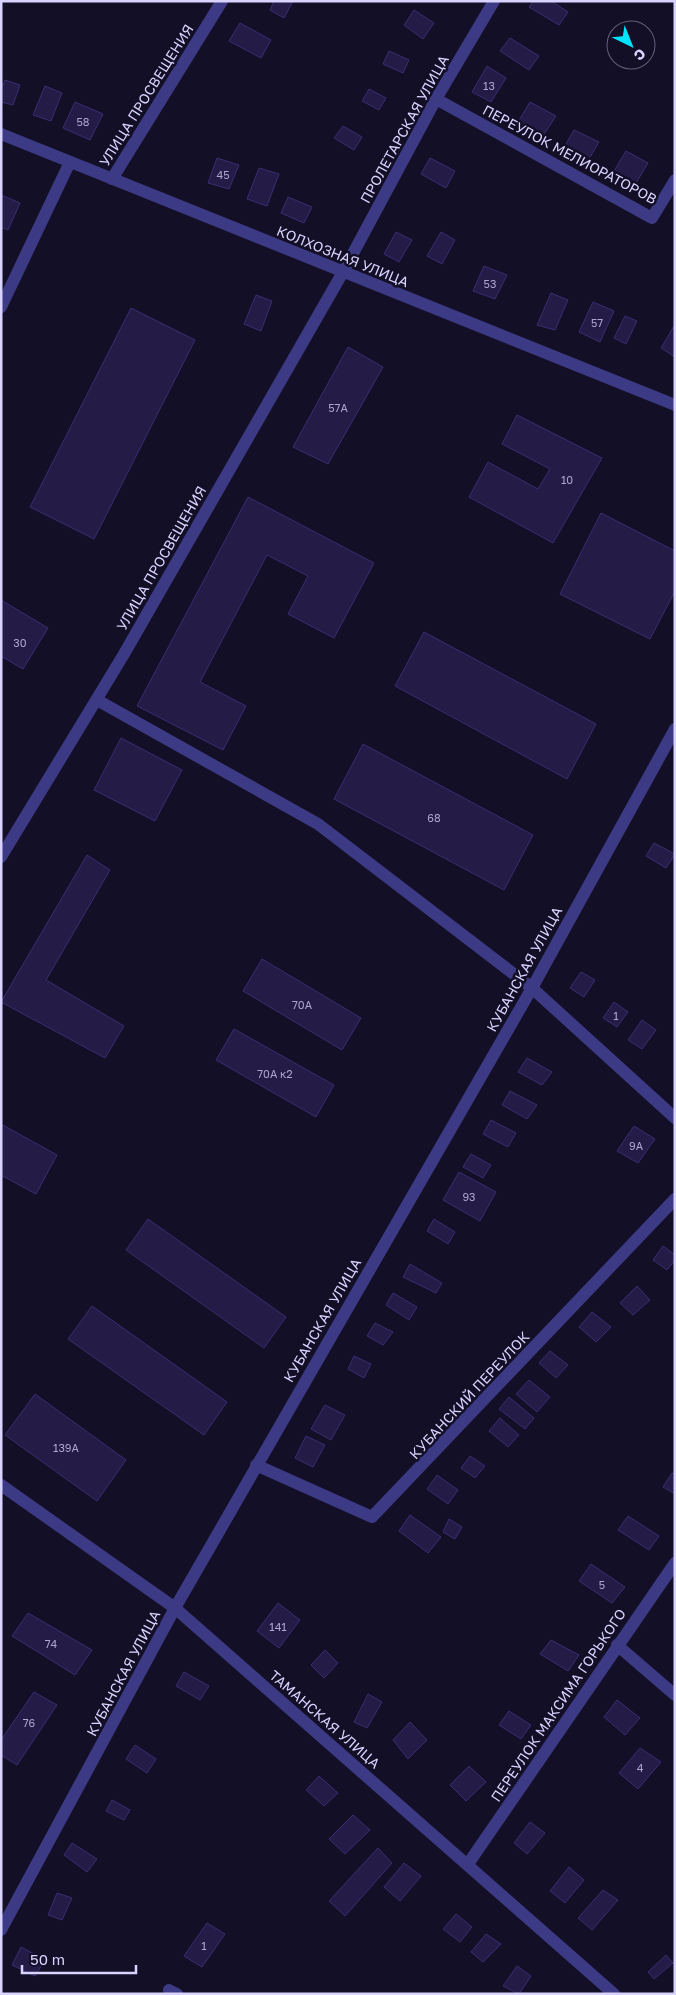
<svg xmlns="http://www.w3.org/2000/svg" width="676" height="1995" viewBox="0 0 676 1995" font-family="'Golos Text',sans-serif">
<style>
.building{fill:#241b47;stroke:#3b2d73}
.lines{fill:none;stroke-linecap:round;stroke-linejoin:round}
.minor{stroke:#3d3a85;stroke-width:12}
.labels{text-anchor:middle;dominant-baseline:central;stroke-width:5;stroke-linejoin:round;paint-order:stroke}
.number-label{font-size:11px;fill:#aca6d1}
.street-label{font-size:14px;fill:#d9d4ff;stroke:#130f26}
</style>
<rect width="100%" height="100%" fill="#130f26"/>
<g class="building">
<polygon points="274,1 293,1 284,18 270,10"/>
<polygon points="533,1 551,1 568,12 559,25 529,7"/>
<polygon points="414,10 434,23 423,39 404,25"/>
<polygon points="240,23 271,40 261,58 229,41"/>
<polygon points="510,38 539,56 529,70 500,51"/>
<polygon points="389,51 409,60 403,73 383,64"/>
<polygon points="487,66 506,78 491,102 472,92"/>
<polygon points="5,80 20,85 13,105 1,102 1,90"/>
<polygon points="45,86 62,93 51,121 33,115"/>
<polygon points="369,89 386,98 379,110 362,101"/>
<polygon points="75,102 103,114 90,140 63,128"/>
<polygon points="530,102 556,116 543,136 518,122"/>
<polygon points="343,126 362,137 354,150 334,138"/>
<polygon points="574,130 599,142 586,164 562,151"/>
<polygon points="626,151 648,163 633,188 611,176"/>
<polygon points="217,158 239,165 229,189 208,183"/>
<polygon points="430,158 455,171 446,188 421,174"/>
<polygon points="259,168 279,174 267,206 247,199"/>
<polygon points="1,195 20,203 8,230 1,227"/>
<polygon points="288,197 312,207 304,223 281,213"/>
<polygon points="396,232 412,240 399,262 384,254"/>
<polygon points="441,232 455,240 442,264 427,256"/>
<polygon points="484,266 507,275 495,299 473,291"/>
<polygon points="551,293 568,300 555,330 537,325"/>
<polygon points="256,295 272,301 261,331 244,324"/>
<polygon points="593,302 614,311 600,342 579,332"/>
<polygon points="131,308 195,340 94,539 30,507"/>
<polygon points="625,316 637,321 626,344 614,338"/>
<polygon points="674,326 675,327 675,357 661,348"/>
<polygon points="348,347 383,367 328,464 293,447"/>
<polygon points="517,415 602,458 553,543 469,497 488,462 538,489 550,469 502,444"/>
<polygon points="248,497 374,563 334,638 288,614 308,576 267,555 200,682 246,706 223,750 137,706"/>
<polygon points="601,513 675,551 675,591 650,639 560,594"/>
<polygon points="1,600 48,628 23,669 1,656"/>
<polygon points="424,632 596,724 567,779 395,686"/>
<polygon points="121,738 182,770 155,821 94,790"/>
<polygon points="363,744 533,835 504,890 334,799"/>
<polygon points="654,843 675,854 666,868 646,856"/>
<polygon points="87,855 110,870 46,980 124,1026 105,1058 1,1002"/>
<polygon points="262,959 361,1018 342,1050 243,991"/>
<polygon points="581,972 595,980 584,997 570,988"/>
<polygon points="614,1002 628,1012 617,1027 603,1018"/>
<polygon points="642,1020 656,1030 642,1049 628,1040"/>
<polygon points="234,1029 334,1085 316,1117 216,1060"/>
<polygon points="527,1058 552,1072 542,1085 518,1072"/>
<polygon points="510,1091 537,1105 527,1119 502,1105"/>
<polygon points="491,1120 516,1133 508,1147 483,1134"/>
<polygon points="1,1124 57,1155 36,1194 1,1175"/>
<polygon points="634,1126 655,1139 638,1163 617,1151"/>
<polygon points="471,1154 491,1165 483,1178 463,1167"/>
<polygon points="459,1172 496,1192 480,1221 443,1200"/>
<polygon points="148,1219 286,1317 264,1348 126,1250"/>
<polygon points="434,1219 455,1232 448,1244 427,1231"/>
<polygon points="663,1246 675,1255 675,1260 667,1270 653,1260"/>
<polygon points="410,1264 442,1283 436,1293 403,1277"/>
<polygon points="637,1286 650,1300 633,1315 620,1303"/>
<polygon points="393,1293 417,1307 409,1320 386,1305"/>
<polygon points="92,1306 227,1402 204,1435 68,1339"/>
<polygon points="592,1312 611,1327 596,1342 579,1327"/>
<polygon points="375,1323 393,1332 383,1345 367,1336"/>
<polygon points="550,1351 568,1365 556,1378 539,1363"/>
<polygon points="354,1356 371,1364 364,1378 348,1369"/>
<polygon points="529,1380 550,1397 537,1412 516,1394"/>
<polygon points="35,1394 126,1460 97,1501 5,1435"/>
<polygon points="509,1397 534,1418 525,1429 499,1409"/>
<polygon points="325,1405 345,1415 331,1440 311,1429"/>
<polygon points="500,1418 519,1435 508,1447 489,1431"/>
<polygon points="306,1436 325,1445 313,1467 295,1458"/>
<polygon points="470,1456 485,1466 475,1478 461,1468"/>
<polygon points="672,1473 675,1474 675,1494 663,1487"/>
<polygon points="437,1475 458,1490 448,1504 427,1489"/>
<polygon points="410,1515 441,1537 428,1553 399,1531"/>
<polygon points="628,1516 659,1536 649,1550 618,1530"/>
<polygon points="449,1519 462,1527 455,1539 443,1532"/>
<polygon points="591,1564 625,1587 612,1603 579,1581"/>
<polygon points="278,1603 300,1620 279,1648 257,1631"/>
<polygon points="28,1613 92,1650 75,1675 12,1636"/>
<polygon points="551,1640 579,1655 568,1671 540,1654"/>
<polygon points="325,1650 338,1663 324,1678 311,1665"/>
<polygon points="184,1672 209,1686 200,1700 176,1686"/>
<polygon points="34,1692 57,1705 17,1765 1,1755 1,1740"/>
<polygon points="368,1694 382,1702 367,1728 354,1722"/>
<polygon points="617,1700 640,1718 625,1735 604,1717"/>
<polygon points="509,1711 531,1725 521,1739 499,1725"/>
<polygon points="410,1722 427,1740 408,1759 393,1740"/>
<polygon points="135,1745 156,1759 147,1773 126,1759"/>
<polygon points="640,1748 661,1762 638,1789 619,1773"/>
<polygon points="469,1766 486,1782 466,1801 450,1785"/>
<polygon points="319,1776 338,1793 324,1806 306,1790"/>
<polygon points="112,1800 130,1810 124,1820 106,1811"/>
<polygon points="353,1815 370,1830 345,1854 329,1839"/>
<polygon points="530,1822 545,1833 527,1854 514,1843"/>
<polygon points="72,1843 97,1859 87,1872 64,1855"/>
<polygon points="378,1848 392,1863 345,1916 329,1901"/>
<polygon points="404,1863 421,1876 400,1901 384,1887"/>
<polygon points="569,1867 584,1880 565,1903 550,1891"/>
<polygon points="603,1890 618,1900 592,1930 578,1918"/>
<polygon points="57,1893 72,1898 62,1920 48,1915"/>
<polygon points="456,1914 472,1927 460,1942 443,1929"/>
<polygon points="207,1923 225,1934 202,1967 184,1956"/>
<polygon points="486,1934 501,1944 483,1962 471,1952"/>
<polygon points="21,1947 45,1960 35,1976 12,1965"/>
<polygon points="666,1955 673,1963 654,1979 648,1972"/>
<polygon points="517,1966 531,1976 519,1994 503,1986"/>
</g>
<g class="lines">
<g class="minor">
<polyline points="436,99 652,218 675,180"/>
<polyline points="1,134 675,405"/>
<polyline points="112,179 222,1"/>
<polyline points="1,307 70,162"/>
<polyline points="97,700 318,824 532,988 675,1118"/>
<polyline points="1,857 124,654 343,272 436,99 494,1"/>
<polyline points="256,1465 372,1517 675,1199"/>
<polyline points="1,1485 175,1608 614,1994"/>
<polyline points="617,1645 675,1695"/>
<polyline points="468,1864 675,1563"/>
<polyline points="1,1930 175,1608 532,988 675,729"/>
<polyline points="169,1990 177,1994"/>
</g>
</g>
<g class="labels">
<g class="number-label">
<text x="489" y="85">13</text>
<text x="83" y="121">58</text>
<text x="223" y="174">45</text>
<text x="490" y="283">53</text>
<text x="597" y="322">57</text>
<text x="338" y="407">57А</text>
<text x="567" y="479">10</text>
<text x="20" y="642">30</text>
<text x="434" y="817">68</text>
<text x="302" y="1004">70А</text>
<text x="616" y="1015">1</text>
<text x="275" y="1073">70А к2</text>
<text x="636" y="1145">9А</text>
<text x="469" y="1196">93</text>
<text x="66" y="1447">139А</text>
<text x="602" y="1584">5</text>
<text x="278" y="1626">141</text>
<text x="51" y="1643">74</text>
<text x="29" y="1722">76</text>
<text x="640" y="1767">4</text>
<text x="204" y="1945">1</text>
</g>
<g class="street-label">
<text transform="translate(146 95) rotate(-58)">УЛИЦА ПРОСВЕЩЕНИЯ</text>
<text transform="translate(404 129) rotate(-61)">ПРОЛЕТАРСКАЯ УЛИЦА</text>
<text transform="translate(570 154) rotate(28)">ПЕРЕУЛОК МЕЛИОРАТОРОВ</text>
<text transform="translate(343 256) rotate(22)">КОЛХОЗНАЯ УЛИЦА</text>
<text transform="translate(161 558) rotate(-60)">УЛИЦА ПРОСВЕЩЕНИЯ</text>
<text transform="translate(524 969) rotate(-61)">КУБАНСКАЯ УЛИЦА</text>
<text transform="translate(322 1320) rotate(-60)">КУБАНСКАЯ УЛИЦА</text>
<text transform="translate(469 1395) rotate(-47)">КУБАНСКИЙ ПЕРЕУЛОК</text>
<text transform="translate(123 1673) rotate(-62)">КУБАНСКАЯ УЛИЦА</text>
<text transform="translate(558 1705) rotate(-56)">ПЕРЕУЛОК МАКСИМА ГОРЬКОГО</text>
<text transform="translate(325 1719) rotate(41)">ТАМАНСКАЯ УЛИЦА</text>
</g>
</g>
<rect width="676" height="1995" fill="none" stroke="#d9d4ff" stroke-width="5"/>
<g transform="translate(631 45) rotate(137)"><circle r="24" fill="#130f26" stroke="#625e7d"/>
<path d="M0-4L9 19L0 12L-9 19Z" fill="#00e5ff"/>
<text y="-8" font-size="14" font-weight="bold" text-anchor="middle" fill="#d9d4ff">С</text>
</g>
<path d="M22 1965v8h114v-8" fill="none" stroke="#d9d4ff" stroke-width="2.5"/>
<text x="30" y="1965" font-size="15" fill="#d9d4ff" stroke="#130f26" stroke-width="4" paint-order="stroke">50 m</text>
</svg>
